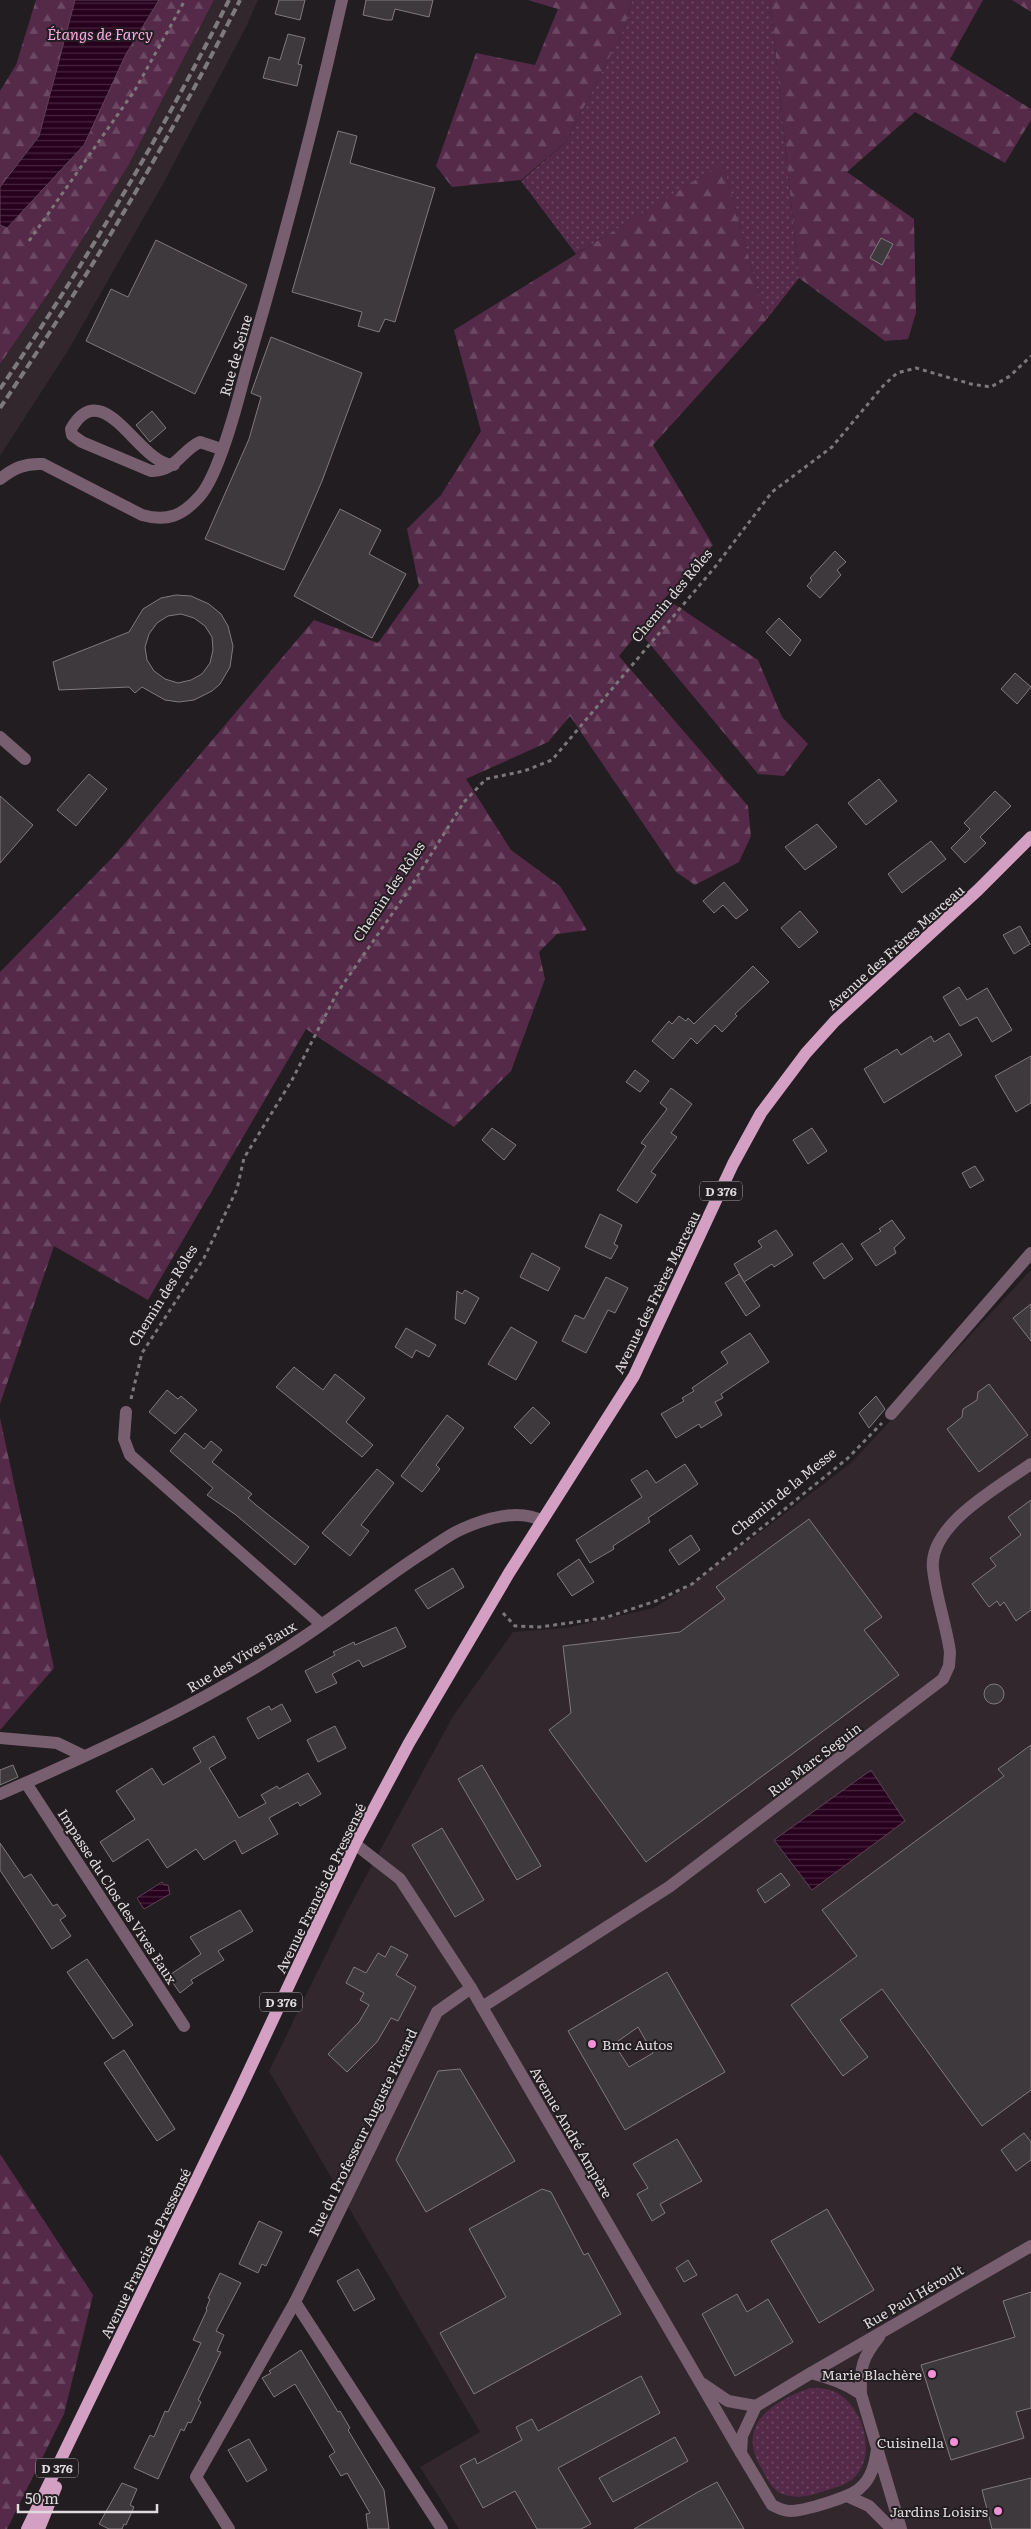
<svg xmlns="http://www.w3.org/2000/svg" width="1031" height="2529" viewBox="0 0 1031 2529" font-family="Literata,serif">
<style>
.built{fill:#31272d}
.green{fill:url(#green-dots)}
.forest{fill:url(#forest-firs)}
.water{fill:url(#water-rules);stroke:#5e4257}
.building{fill:#3e393c;stroke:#807a7e;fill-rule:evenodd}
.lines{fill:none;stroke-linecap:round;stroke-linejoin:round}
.path{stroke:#7c777a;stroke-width:3;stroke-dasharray:4 4;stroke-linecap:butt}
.minor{stroke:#785f70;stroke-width:12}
.major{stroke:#d39fc2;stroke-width:12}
.rail{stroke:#7e7a7c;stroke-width:4;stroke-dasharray:8 4;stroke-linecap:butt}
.poi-dot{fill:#f391d6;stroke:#221d20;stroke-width:2}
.labels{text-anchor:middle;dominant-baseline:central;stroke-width:4;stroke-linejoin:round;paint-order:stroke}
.shield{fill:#221d20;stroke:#a6a2a4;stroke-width:1}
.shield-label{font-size:12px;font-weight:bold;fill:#dfdbdd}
.street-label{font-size:14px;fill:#dfdbdd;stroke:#221d20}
.poi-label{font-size:14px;fill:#dfdbdd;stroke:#221d20;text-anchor:end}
.water-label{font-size:15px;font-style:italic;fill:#faa8e1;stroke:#221d20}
</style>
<defs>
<pattern id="green-dots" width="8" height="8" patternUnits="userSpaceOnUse" patternTransform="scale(1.25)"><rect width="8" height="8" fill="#552a49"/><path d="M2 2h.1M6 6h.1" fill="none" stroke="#6d4863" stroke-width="1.8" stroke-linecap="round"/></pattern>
<pattern id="forest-firs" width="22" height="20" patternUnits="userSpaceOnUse" patternTransform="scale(1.25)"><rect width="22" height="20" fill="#552a49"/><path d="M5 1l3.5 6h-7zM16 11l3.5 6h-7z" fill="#6d4863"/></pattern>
<pattern id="water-rules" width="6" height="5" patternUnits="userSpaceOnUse" patternTransform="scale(1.25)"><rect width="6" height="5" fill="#27001d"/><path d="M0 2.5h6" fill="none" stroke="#46253d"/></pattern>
</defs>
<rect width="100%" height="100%" fill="#221d20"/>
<g class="built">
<polygon points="214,0 258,0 246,27 164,182 69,349 0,456 0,364 50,291 128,166"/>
<polygon points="1031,1270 1031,2529 459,2529 420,2467 480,2432 269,2071 346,1913 453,1716 513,1632 566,1628 654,1608 692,1584 851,1463"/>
</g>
<g class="green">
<polygon points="632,0 770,0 799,278 766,320 723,164 576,254 521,181 566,142 624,29"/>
<path d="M810 2388C819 2388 830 2388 839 2394 863 2409 877 2454 855 2477 847 2485 831 2489 821 2492 807 2497 794 2499 780 2493 772 2489 766 2477 762 2469 735 2426 771 2402 810 2388Z"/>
</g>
<g class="forest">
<polygon points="36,0 75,0 39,136 0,187 0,91 16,65"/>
<polygon points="159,0 214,0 128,166 50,291 0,364 0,225 8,228 126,54"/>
<polygon points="528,0 632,0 624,29 566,142 521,180 452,187 436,166 476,53 535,65 558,9"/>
<polygon points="770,0 983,0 950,59 1031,109 1031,120 1005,163 915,112 847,172 914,219 916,313 908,339 885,341 799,278"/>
<polygon points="1012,0 1031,0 1031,12"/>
<polygon points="723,163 766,320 653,445 713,545 665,598 758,660 782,717 808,744 784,776 758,774 639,631 619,656 748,806 751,836 739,862 695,885 676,872 570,716 548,742 466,779 511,850 560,886 587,930 557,934 539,952 545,979 511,1071 454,1127 306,1029 148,1300 54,1246 0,1404 0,972 114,856 314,620 378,643 419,586 407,529 441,495 481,431 454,330"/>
<polygon points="0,1418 54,1668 0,1730"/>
<polygon points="0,2154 93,2295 64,2414 7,2529 0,2529"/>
</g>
<g class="water">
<polygon points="75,0 159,0 126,54 84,145 7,228 0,225 0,187 39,136"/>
<polygon points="871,1770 905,1821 812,1890 774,1840"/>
<polygon points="162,1882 164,1885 168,1885 170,1894 144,1909 137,1898"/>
</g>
<g class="building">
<polygon points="279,0 305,0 300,20 275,14"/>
<polygon points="366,0 433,0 429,17 395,9 392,20 386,20 363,15"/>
<polygon points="288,34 305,38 298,64 302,65 297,86 263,78 269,57 280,60"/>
<polygon points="338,131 357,136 350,163 435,188 395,322 385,319 379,332 358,326 362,312 292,292"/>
<polygon points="881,238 893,244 882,265 870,258"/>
<polygon points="156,240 247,285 195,394 86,341 111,289 128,297"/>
<polygon points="271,337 362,373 322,481 284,570 205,539 249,439 261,397 251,393"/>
<polygon points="152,411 166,428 150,442 136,425"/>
<polygon points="340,509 381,530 369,554 406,574 372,638 294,596"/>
<polygon points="835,551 846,562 837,570 841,575 820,598 807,586 812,580 810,578"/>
<path d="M176 595 191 596 209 604 221 614 228 626 233 646 230 667 220 684 212 691 194 700 179 702 165 700 142 687 135 693 129 687 59 690 53 662 129 632 143 609 161 598ZM181 614 194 618 205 626 212 637 213 650 210 663 202 674 191 680 178 683 165 679 154 671 147 660 145 647 149 634 157 623 168 616Z"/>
<polygon points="779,618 801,640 790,656 766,632"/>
<polygon points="1015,673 1031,687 1017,704 1001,689"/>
<polygon points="89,774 107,789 76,826 57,810"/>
<polygon points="879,779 897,801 866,825 848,803"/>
<polygon points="995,791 1011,806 980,837 986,843 965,863 951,848 970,829 964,823"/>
<polygon points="0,796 33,825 0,863"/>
<polygon points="817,824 837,847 805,870 785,847"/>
<polygon points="931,841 946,859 902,893 888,874"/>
<polygon points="724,882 748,910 736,919 723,905 714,913 703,901"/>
<polygon points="800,911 818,932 799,948 781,928"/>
<polygon points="1020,926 1030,944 1014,954 1003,935"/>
<polygon points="753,966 769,982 735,1014 737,1016 722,1032 715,1025 697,1044 691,1038 673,1059 652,1041 669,1021 672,1024 679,1016 686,1021 688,1018 694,1024"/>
<polygon points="959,987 967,1000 987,988 1012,1030 992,1042 977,1017 960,1026 943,997"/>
<polygon points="949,1033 962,1055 884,1103 864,1069 897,1049 901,1055 931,1036 934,1042"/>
<polygon points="1031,1056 1031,1103 1016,1112 995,1076"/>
<polygon points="635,1070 649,1081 640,1092 626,1082"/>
<polygon points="671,1088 692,1104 671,1133 677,1137 651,1172 656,1175 637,1203 617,1190 646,1146 641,1143 667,1109 660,1103"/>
<polygon points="492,1128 516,1145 504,1160 482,1140"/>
<polygon points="812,1128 827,1151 808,1164 793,1140"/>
<polygon points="975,1166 984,1180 970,1188 962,1173"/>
<polygon points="600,1214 622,1225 614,1244 618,1246 611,1259 585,1247"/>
<polygon points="892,1220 905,1238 894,1248 896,1253 876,1266 861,1244 881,1231 879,1229"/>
<polygon points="776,1230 793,1255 774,1267 772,1264 744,1282 734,1264 762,1247 758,1241"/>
<polygon points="842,1243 853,1259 824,1279 813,1263"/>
<polygon points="532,1253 560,1268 548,1291 520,1277"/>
<polygon points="739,1274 760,1306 746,1316 725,1283"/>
<polygon points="606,1277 628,1288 615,1313 608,1310 586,1353 562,1341 575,1315 584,1319"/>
<polygon points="465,1290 479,1298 465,1324 455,1319 457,1291 462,1294"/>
<polygon points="1031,1304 1031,1341 1013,1318"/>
<polygon points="511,1327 537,1342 516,1380 488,1364"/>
<polygon points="406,1328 436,1345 429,1357 416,1350 412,1358 395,1347"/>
<polygon points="750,1333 769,1362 721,1394 723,1398 715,1402 722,1415 701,1428 699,1424 676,1438 661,1414 684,1401 682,1398 694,1391 692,1388 728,1363 721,1352"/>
<polygon points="294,1367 323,1390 335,1374 365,1398 346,1422 373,1445 362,1457 276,1387"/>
<polygon points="989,1384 1028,1435 979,1472 947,1429 962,1417 963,1409 977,1400 978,1392"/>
<polygon points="167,1390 178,1399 181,1396 197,1410 175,1434 149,1412"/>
<polygon points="876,1396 885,1409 869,1428 859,1413"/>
<polygon points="533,1407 550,1423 531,1444 514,1427"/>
<polygon points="447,1415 464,1428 436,1465 440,1469 422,1492 401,1476"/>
<polygon points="185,1433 204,1449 211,1441 222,1450 212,1462 252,1494 248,1498 256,1505 309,1547 295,1565 236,1515 207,1495 213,1488 170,1451"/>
<polygon points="685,1464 698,1484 648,1518 650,1522 613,1546 614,1549 590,1563 576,1540 642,1497 631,1480 647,1470 656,1483"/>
<polygon points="377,1469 394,1483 361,1525 369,1531 350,1556 322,1533"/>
<polygon points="1031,1500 1031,1610 1016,1621 1004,1602 1000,1606 997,1601 989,1607 972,1584 996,1566 990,1558 1021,1535 1008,1517"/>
<polygon points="809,1519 882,1617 864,1630 899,1675 646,1862 549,1730 571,1713 563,1646 680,1632 725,1599 716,1587"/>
<polygon points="691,1535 700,1550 679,1565 669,1550"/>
<polygon points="579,1559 594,1582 572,1596 557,1574"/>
<polygon points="453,1568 464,1587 428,1609 415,1590"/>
<polygon points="396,1627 406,1647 363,1667 359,1660 332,1674 337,1683 316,1693 305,1671 335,1655 333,1652 354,1642 355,1645"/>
<circle cx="994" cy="1694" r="10"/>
<polygon points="282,1704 291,1721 258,1739 247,1718 269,1706 271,1710"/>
<polygon points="335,1726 346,1748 318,1762 307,1740"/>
<polygon points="214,1736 226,1758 209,1768 239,1818 266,1803 261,1795 277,1786 279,1789 308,1773 321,1794 300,1806 298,1802 269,1818 278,1834 242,1854 235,1840 204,1860 196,1849 167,1868 148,1839 113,1862 100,1842 135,1819 116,1791 152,1768 163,1785 201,1762 193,1748"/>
<polygon points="1031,1745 1031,2090 982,2126 882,1989 840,2020 868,2057 843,2076 791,2005 857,1956 822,1910 1004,1776 998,1769"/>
<polygon points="13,1765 18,1777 0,1785 0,1770"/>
<polygon points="482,1765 541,1866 517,1880 458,1779"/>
<polygon points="442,1828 484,1900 455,1917 412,1845"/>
<polygon points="0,1843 24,1878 31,1874 53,1906 57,1904 66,1916 60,1920 71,1936 52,1949 0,1870"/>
<polygon points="781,1873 790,1885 765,1903 757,1890"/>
<polygon points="240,1910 253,1931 218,1951 224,1960 191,1980 193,1983 180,1993 168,1976 201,1954 190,1937"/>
<polygon points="391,1946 408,1955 396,1975 416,1987 398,2021 391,2018 377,2042 347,2072 328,2054 359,2022 369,2005 360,2000 364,1993 346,1983 354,1967 366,1973 378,1953 385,1957"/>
<polygon points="87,1959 133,2025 113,2039 67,1972"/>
<path d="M667 1972 725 2072 625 2130 568 2031ZM638 2027 653 2053 629 2067 614 2044Z"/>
<polygon points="124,2050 175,2129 157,2141 104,2063"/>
<polygon points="460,2069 515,2161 426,2212 396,2160 438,2071"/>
<polygon points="1024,2133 1031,2142 1031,2160 1016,2171 1001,2150"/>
<polygon points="677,2139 702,2181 660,2204 665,2213 652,2221 637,2194 648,2188 633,2164"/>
<polygon points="542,2189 551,2192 584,2255 588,2253 621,2314 474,2394 440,2333 506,2297 469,2229"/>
<polygon points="827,2209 874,2290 819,2323 771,2241"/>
<polygon points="259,2221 282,2232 266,2266 262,2264 258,2273 239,2264"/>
<polygon points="688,2260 697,2275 684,2282 676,2268"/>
<polygon points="358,2269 375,2299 354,2311 337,2281"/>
<polygon points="220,2273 241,2283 216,2331 224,2335 217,2351 221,2352 198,2400 201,2402 191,2423 188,2422 184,2431 181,2429 158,2479 134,2468 150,2435 154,2437 165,2411 168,2412 201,2343 193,2340 207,2310 206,2309 210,2299 208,2298"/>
<polygon points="1031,2292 1031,2408 1016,2412 1024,2438 951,2460 921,2365 1015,2337 1003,2301"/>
<polygon points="737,2294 747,2312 768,2299 793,2342 735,2376 702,2314"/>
<polygon points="301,2350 338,2412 340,2411 350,2428 348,2430 384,2490 389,2529 368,2529 366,2514 370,2513 347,2473 341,2476 329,2456 335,2452 295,2384 274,2397 262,2378 271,2373 269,2371"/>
<polygon points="641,2376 660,2413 558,2468 591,2524 581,2529 537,2529 515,2491 483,2508 460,2466 475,2458 477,2464 522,2440 516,2427 532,2419 538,2431"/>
<polygon points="675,2437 688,2461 613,2502 599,2478"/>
<polygon points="249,2439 267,2470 247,2482 228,2450"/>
<polygon points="1031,2478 1031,2529 992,2529 982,2490"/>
<polygon points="717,2482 744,2529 634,2529 698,2492"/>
<polygon points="122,2483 137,2489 130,2505 134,2507 126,2525 124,2524 122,2529 109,2529 99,2524"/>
</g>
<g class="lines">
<g class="path">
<polyline points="29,241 135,90 185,0"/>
<polyline points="131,1399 142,1353 204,1258 237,1189 244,1158 292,1080 337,993 408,891 464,802 486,779 524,771 552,760 715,567 772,492 832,447 883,386 897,373 916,368 971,384 991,387 1010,376 1031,356"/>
<polyline points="503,1613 515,1626 540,1627 604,1618 656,1601 692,1584 848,1458 882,1423"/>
</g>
<g class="minor">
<path d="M174 465C139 466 104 372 71 429L72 435 82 442 151 471C175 472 182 450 200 442L221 449"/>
<path d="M0 479C14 468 25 463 43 464L142 515C167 522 182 516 199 497 219 476 238 401 246 370 282 248 314 125 342 0"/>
<polyline points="0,737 25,759"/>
<polyline points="126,1412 124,1439 130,1455 321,1624"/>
<polyline points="891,1414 1031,1253"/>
<polyline points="0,1738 57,1743 84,1756"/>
<polyline points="26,1783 184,2026"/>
<path d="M0 1794C99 1751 199 1705 290 1646 336 1617 378 1582 423 1553 436 1545 448 1535 462 1529 484 1519 519 1508 542 1521"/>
<polyline points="355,1844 400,1879 471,1988 741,2453"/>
<path d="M482 2007 669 1887 943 1679 949 1666 950 1652C946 1624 936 1597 933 1569 928 1525 1000 1486 1031 1464"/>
<polyline points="811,2373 1031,2246"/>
<polyline points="703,2384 728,2401 756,2406"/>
<path d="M861 2394C860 2367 862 2358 879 2337"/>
<path d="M877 2449C875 2463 872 2478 860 2488 851 2497 804 2511 790 2511 783 2511 778 2508 772 2505L741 2453 742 2436 756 2406 811 2373C829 2378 845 2383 861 2394L901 2529"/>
<polyline points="847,2496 869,2506 892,2529"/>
<polyline points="229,2529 196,2477 295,2302"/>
<polyline points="442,2529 295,2302 437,2012 471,1988"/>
</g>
<g class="major">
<polyline points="27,2529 238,2094 355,1844 409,1743 509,1573 634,1376 733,1164 761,1113 806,1053 835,1021 978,890 1031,837"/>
<polyline points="39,2529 56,2487"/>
</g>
<g class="rail">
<path d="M0 389C85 264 161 135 229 0"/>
<path d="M0 408C88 277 169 141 240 0"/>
</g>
</g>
<g class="poi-dot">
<circle cx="592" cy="2044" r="5"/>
<circle cx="932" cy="2374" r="5"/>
<circle cx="954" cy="2442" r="5"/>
<circle cx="998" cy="2511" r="5"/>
</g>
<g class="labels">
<g class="shield">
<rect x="700" y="1181.5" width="42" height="19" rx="4"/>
<rect x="260" y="1992.5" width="42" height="19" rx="4"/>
<rect x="36" y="2458.5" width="42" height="19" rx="4"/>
</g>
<g class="shield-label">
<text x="721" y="1191">D 376</text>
<text x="281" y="2002">D 376</text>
<text x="57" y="2468">D 376</text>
</g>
<g class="street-label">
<text transform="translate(235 355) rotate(-74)">Rue de Seine</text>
<text transform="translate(671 595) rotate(-50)">Chemin des Rôles</text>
<text transform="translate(388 891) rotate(-56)">Chemin des Rôles</text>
<text transform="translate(895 947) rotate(-42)">Avenue des Frères Marceau</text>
<text transform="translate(656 1292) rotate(-64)">Avenue des Frères Marceau</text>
<text transform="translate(162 1295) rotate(-58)">Chemin des Rôles</text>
<text transform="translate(783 1491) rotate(-39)">Chemin de la Messe</text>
<text transform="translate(241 1656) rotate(-31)">Rue des Vives Eaux</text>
<text transform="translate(814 1759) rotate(-37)">Rue Marc Seguin</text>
<text transform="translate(320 1888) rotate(-64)">Avenue Francis de Pressensé</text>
<text transform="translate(118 1896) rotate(57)">Impasse du Clos des Vives Eaux</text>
<text transform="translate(362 2132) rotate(-64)">Rue du Professeur Auguste Piccard</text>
<text transform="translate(572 2132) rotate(60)">Avenue André Ampère</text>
<text transform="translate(145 2253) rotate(-64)">Avenue Francis de Pressensé</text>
<text transform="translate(913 2296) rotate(-30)">Rue Paul Héroult</text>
</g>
<g class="poi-label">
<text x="602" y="2044" text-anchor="start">Bmc Autos</text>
<text x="922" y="2374">Marie Blachère</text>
<text x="944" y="2442">Cuisinella</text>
<text x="988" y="2511">Jardins Loisirs</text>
</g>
<g class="water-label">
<text x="100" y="33">Étangs de Farcy</text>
</g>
</g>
<path d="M18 2504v8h139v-8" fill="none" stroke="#dfdbdd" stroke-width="2.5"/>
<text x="25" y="2504" font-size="15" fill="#dfdbdd" stroke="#221d20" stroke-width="4" paint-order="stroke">50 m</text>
</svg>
